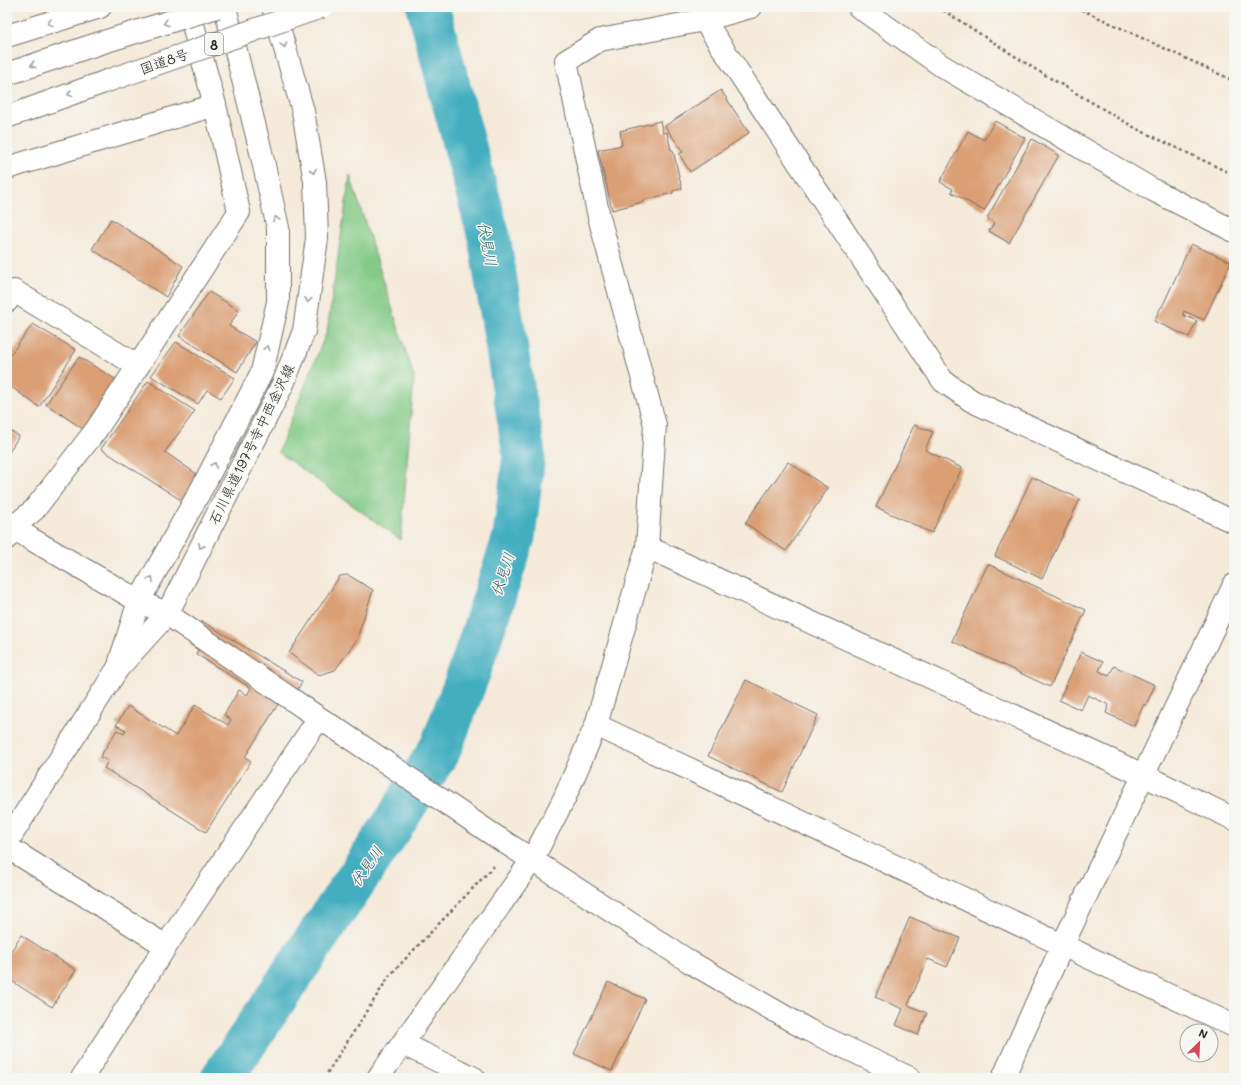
<svg xmlns="http://www.w3.org/2000/svg" width="1241" height="1085" viewBox="0 0 1241 1085" font-family="Mali,'Klee One',sans-serif">
<style>
.green{fill:#84ca86;stroke:#587a58}
.lines{fill:none;stroke-linecap:round;stroke-linejoin:round}
.river{stroke:#42aec0;stroke-width:43}
.building{fill:#da9f74}
.street-casing{stroke:#726e68;stroke-width:24}
.secondary-casing{stroke:#726e68;stroke-width:24}
.highway-casing{stroke:#726e68;stroke-width:24}
.path{stroke:#726e68;stroke-width:2.5;stroke-dasharray:3 3;stroke-linecap:butt}
.street{stroke:#fff;stroke-width:22}
.secondary{stroke:#fff;stroke-width:22}
.highway{stroke:#fff;stroke-width:22}
.highway-bridge-casing{stroke:#726e68;stroke-width:24;stroke-linecap:butt}
.highway-bridge{stroke:#fff;stroke-width:22}
.oneway{stroke:#a0a0a0}
.labels{text-anchor:middle;dominant-baseline:central;stroke-width:3;stroke-linejoin:round;paint-order:stroke}
.shield{fill:#f6f6f2;stroke:#686867;stroke-width:1}
.shield-label{font-size:13px;font-weight:bold;fill:#2b2b2b}
.street-label{font-size:14px;fill:#2b2b2b;stroke:#f6f6f2}
.water-label{font-size:15px;font-style:italic;fill:#345f67;stroke:#f6f6f2}
</style>
<rect width="100%" height="100%" fill="#f6f6f2"/>
<filter id="ink" filterUnits="userSpaceOnUse"><feTurbulence type="fractalNoise" baseFrequency=".025" numOctaves="2"/><feDisplacementMap in="SourceGraphic" scale="8" xChannelSelector="R" yChannelSelector="G"/><feConvolveMatrix kernelMatrix="1 2 1 2 8 2 1 2 1" color-interpolation-filters="sRGB"/></filter>
<filter id="wash" filterUnits="userSpaceOnUse"><feTurbulence type="fractalNoise" baseFrequency=".012" numOctaves="4" result="noise"/><feDisplacementMap in="SourceGraphic" scale="16" xChannelSelector="R" yChannelSelector="G"/><feGaussianBlur stdDeviation="0.9" result="paint"/><feColorMatrix in="noise" values="0 0 0 0 0 0 0 0 0 0 0 0 0 0 0 0 0 1.4 0 .05"/><feComposite in="paint" operator="in"/></filter>
<g filter="url(#wash)">
<rect width="100%" height="100%" fill="#f5eada"/>
<polygon class="green" points="350,175 414,377 401,540 278,452 327,331"/>
<g class="lines">
<polyline class="river" points="222,1078 395,822 441,747 469,673 514,537 524,455 489,237 428,7"/>
</g>
<g id="blocks">
<g class="building">
<polygon points="721,90 749,133 690,172 679,154 683,152 665,126"/>
<polygon points="660,121 663,133 667,132 671,150 673,150 682,189 673,191 673,193 643,200 643,202 612,210 598,150 622,145 620,131"/>
<polygon points="995,121 1025,138 984,211 951,192 953,189 940,182 968,131 984,140"/>
<polygon points="1032,139 1059,155 1009,243 989,231 994,223 987,218"/>
<polygon points="111,219 183,266 166,297 92,249"/>
<polygon points="1191,244 1231,262 1204,320 1184,311 1183,315 1197,321 1189,337 1154,321 1161,307 1162,307"/>
<polygon points="209,292 239,310 229,326 256,342 237,372 179,336"/>
<polygon points="33,324 76,350 39,407 7,384 7,359"/>
<polygon points="176,342 235,378 221,398 207,390 198,404 151,376"/>
<polygon points="79,357 120,382 89,433 46,404"/>
<polygon points="148,381 195,411 165,452 201,477 184,502 101,449"/>
<polygon points="914,425 933,432 925,450 962,468 932,533 876,507"/>
<polygon points="7,429 19,436 7,455"/>
<polygon points="788,462 828,488 786,551 745,523"/>
<polygon points="1032,477 1080,499 1042,579 995,556"/>
<polygon points="988,564 1086,610 1050,687 952,641"/>
<polygon points="348,575 373,590 356,641 335,670 319,675 289,653 340,576"/>
<polygon points="202,621 302,682 297,690 290,685 245,757 251,761 206,832 104,768 108,761 100,757 117,730 124,734 126,730 116,725 128,706 176,736 195,705 228,725 231,720 224,715 239,690 247,695 251,688 196,654 198,650 189,643"/>
<polygon points="1081,652 1103,662 1099,671 1109,676 1114,666 1155,685 1146,705 1144,704 1134,726 1106,713 1109,705 1088,695 1081,710 1059,700"/>
<polygon points="746,680 818,715 782,792 708,756"/>
<polygon points="910,917 960,938 947,967 928,959 908,1005 927,1013 918,1035 896,1025 903,1009 875,997"/>
<polygon points="21,935 76,970 52,1007 7,978 7,951 10,953"/>
<polygon points="608,982 645,999 612,1071 574,1054"/>
</g>
</g>
</g>
<g filter="url(#ink)">
<use href="#blocks" fill-opacity="0" stroke="#726e68" stroke-width="1"/>
<g class="lines">
<g class="street-casing">
<g id="street">
<polyline points="859,7 942,66 1153,190 1234,231"/>
<polyline points="704,20 943,381 972,401 1234,522"/>
<polyline points="7,168 215,105"/>
<polyline points="7,301 14,291 138,366"/>
<polyline points="7,538 13,527 34,510 96,430 239,212 215,105 188,7"/>
<polyline points="647,547 1143,775 1234,819"/>
<polyline points="596,725 1234,1026"/>
<polyline points="7,847 166,946"/>
<polyline points="403,1044 474,1078"/>
<polyline points="82,1078 166,946 319,718"/>
<polyline points="378,1078 532,860 564,799 596,725 647,547 655,425 599,217 566,61 600,40 704,20 751,7"/>
<polyline points="1003,1078 1063,944 1234,585"/>
</g>
</g>
<g class="secondary-casing">
<g id="secondary">
<polyline points="7,523 31,539 139,601 167,614 319,718 338,730 492,834 690,962 808,1030 910,1078"/>
<polyline points="120,661 139,601 203,486 262,372 278,302 278,228 261,152 225,7"/>
<polyline points="7,842 118,668 167,614 283,384 304,331 317,238 315,182 303,111 273,7"/>
</g>
</g>
<g class="highway-casing">
<g id="highway">
<polyline points="7,36 100,7"/>
<polyline points="7,74 97,44"/>
<polyline points="7,117 107,81"/>
</g>
</g>
<g class="path">
<polyline points="938,7 1035,69 1137,129 1234,175"/>
<polyline points="1076,7 1234,81"/>
<polyline points="324,1078 390,975 496,864"/>
</g>
<use href="#street" class="street"/>
<use href="#secondary" class="secondary"/>
<use href="#highway" class="highway"/>
<g class="highway-bridge-casing">
<g id="highway-bridge">
<polyline points="97,44 217,7"/>
<polyline points="107,81 321,7"/>
</g>
</g>
<use href="#highway-bridge" class="highway-bridge"/>
</g>
<defs><path id="oneway-chevron" d="M-2-3.5L2.5 0L-2 3.5" fill="none" stroke-width="1.6" stroke-linecap="round" stroke-linejoin="round"/></defs>
<g class="oneway">
<use href="#oneway-chevron" transform="translate(50 23) rotate(163)"/>
<use href="#oneway-chevron" transform="translate(166 23) rotate(163)"/>
<use href="#oneway-chevron" transform="translate(284 45) rotate(74)"/>
<use href="#oneway-chevron" transform="translate(33 65) rotate(162)"/>
<use href="#oneway-chevron" transform="translate(70 94) rotate(160)"/>
<use href="#oneway-chevron" transform="translate(313 171) rotate(80)"/>
<use href="#oneway-chevron" transform="translate(276 219) rotate(-102)"/>
<use href="#oneway-chevron" transform="translate(308 300) rotate(99)"/>
<use href="#oneway-chevron" transform="translate(267 348) rotate(-77)"/>
<use href="#oneway-chevron" transform="translate(214 465) rotate(-63)"/>
<use href="#oneway-chevron" transform="translate(201 546) rotate(117)"/>
<use href="#oneway-chevron" transform="translate(151 579) rotate(-61)"/>
</g>
</g>
<g class="labels">
<rect class="shield" x="205" y="33" width="18" height="22" rx="3"/>
<g class="shield-label">
<text x="214" y="44">8</text>
</g>
<g class="street-label">
<text transform="translate(164 61) rotate(-19)">国道8号</text>
<text transform="translate(251 444) rotate(-64)">石川県道197号寺中西金沢線</text>
</g>
<g class="water-label">
<text transform="translate(488 244) rotate(79)">伏見川</text>
<text transform="translate(502 574) rotate(-72)">伏見川</text>
<text transform="translate(366 866) rotate(-56)">伏見川</text>
</g>
</g>
<rect width="1241" height="1085" fill="none" stroke="#f6f6f2" stroke-width="24"/>
<g transform="translate(1199 1043) rotate(24)"><circle r="19" fill="#f6f6f2" stroke="#a5a5a2"/>
<path d="M0-3L7 15L0 10L-7 15Z" fill="#d1495b"/>
<text y="-6" font-size="11" font-weight="bold" text-anchor="middle" fill="#2b2b2b">N</text>
</g>
</svg>
